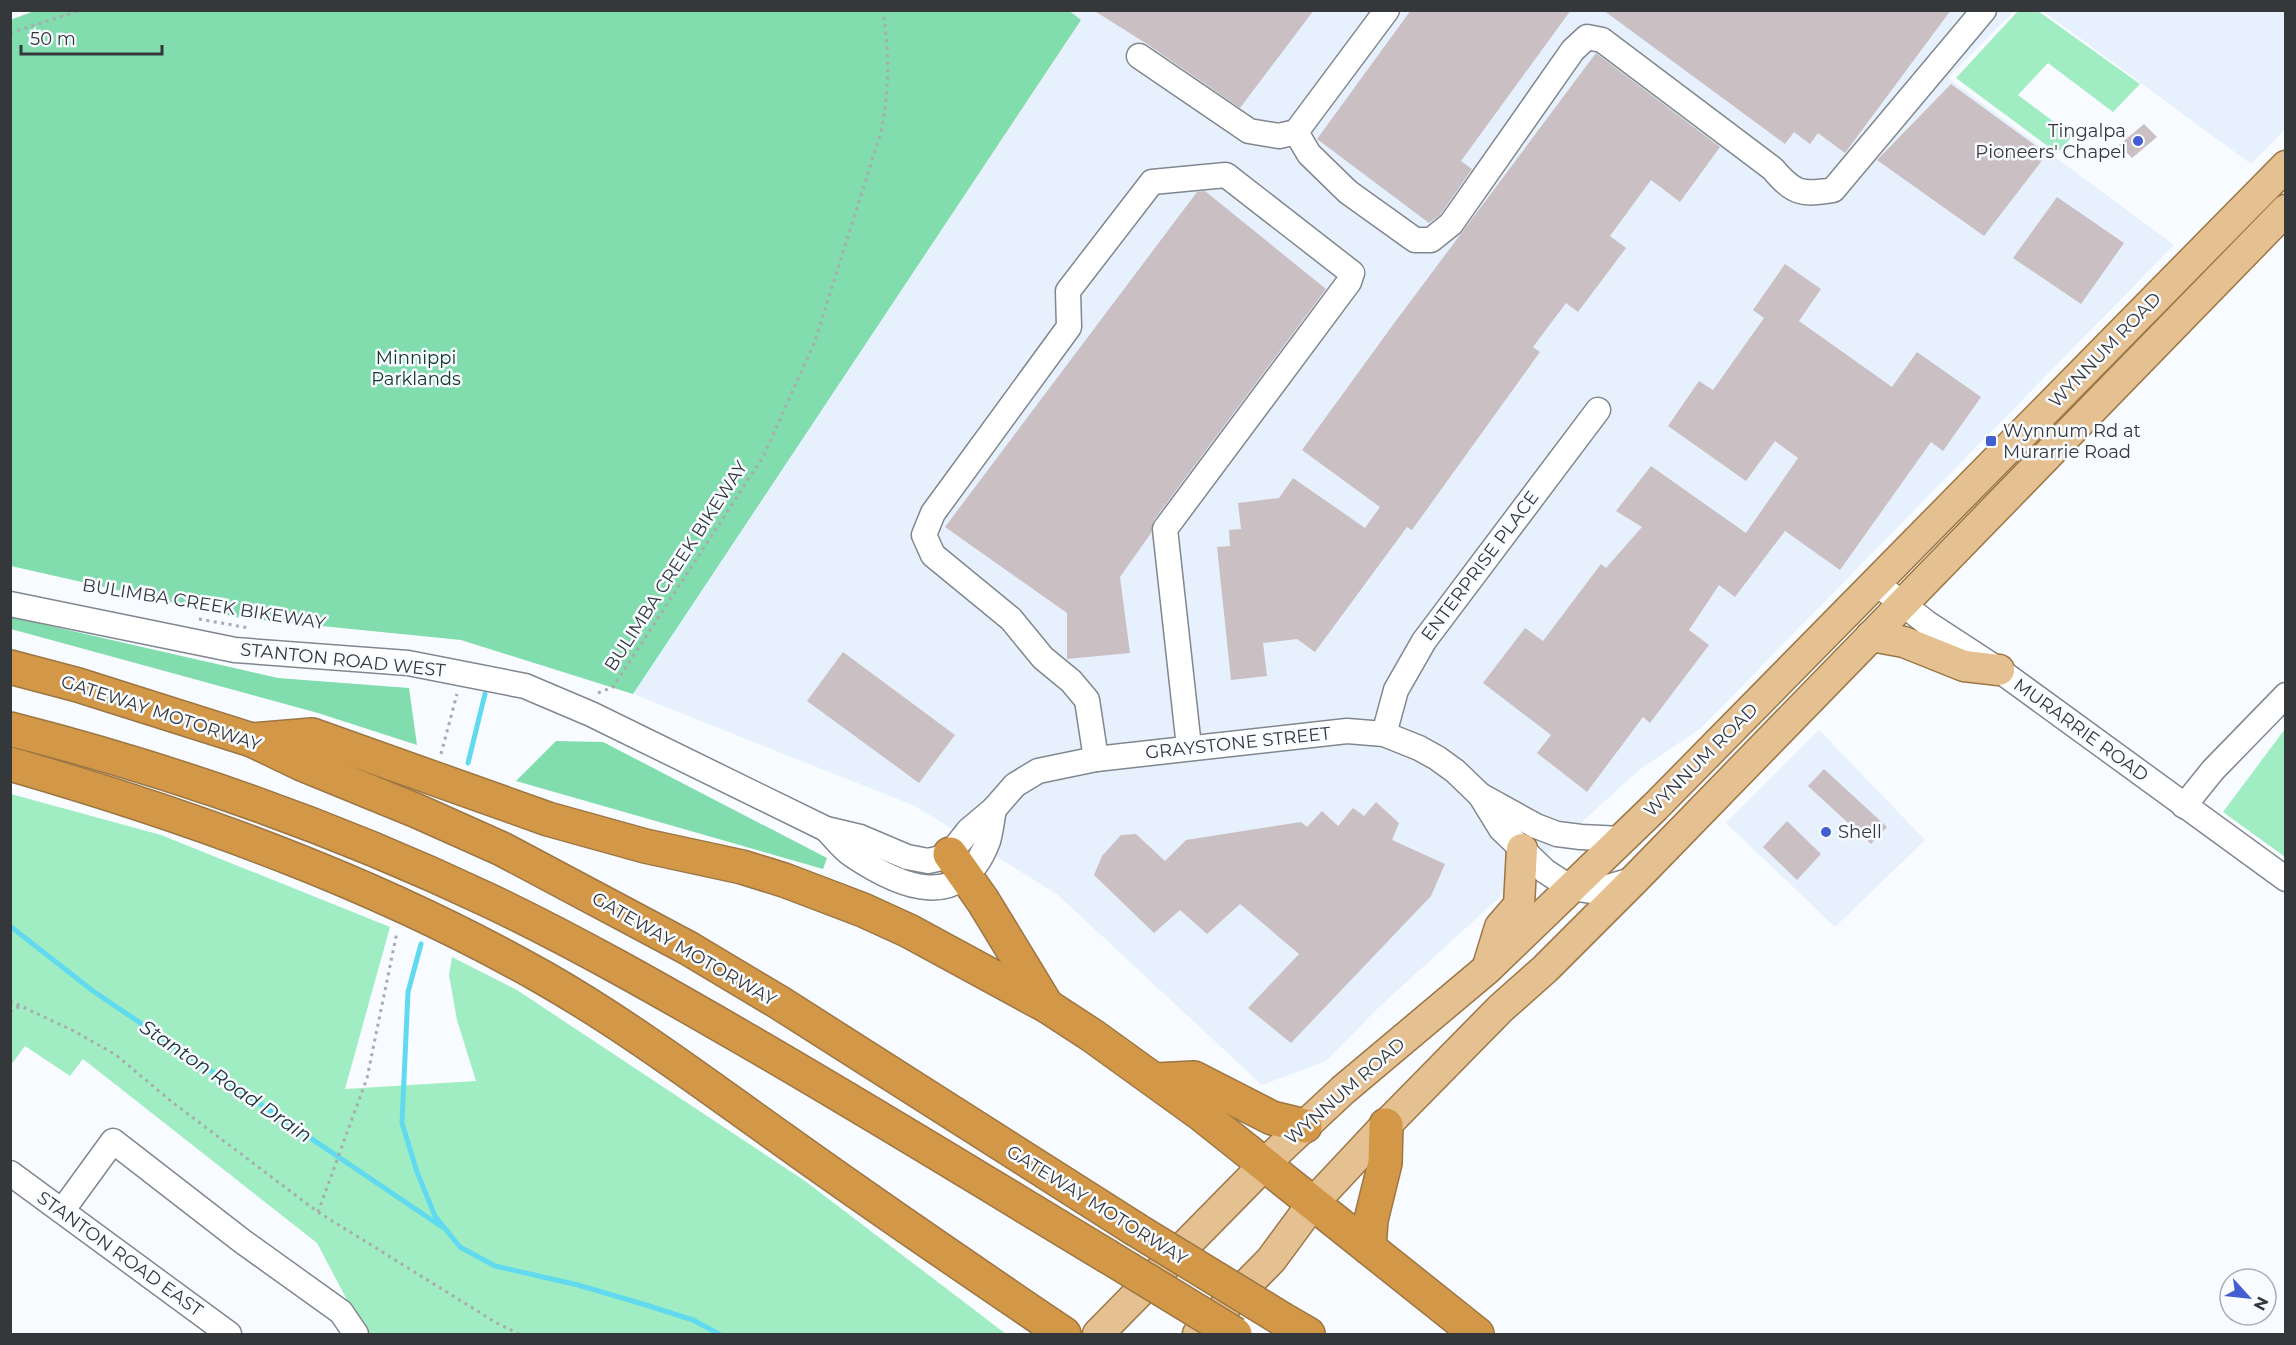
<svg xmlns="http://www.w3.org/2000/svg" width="2296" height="1345" viewBox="0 0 2296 1345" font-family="Montserrat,sans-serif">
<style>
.built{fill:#e7f1fd}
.green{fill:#a1edc3}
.forest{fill:#81ddad}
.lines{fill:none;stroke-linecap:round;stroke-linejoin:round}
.stream{stroke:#61daf0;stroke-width:5}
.building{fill:#cabfc2}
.minor-casing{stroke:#81878f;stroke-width:27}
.major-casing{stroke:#9c7643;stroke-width:33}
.highway-casing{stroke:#9c7643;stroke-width:36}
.path{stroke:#a8abaf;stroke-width:3;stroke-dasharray:3 4.5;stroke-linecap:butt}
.minor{stroke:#fff;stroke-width:24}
.major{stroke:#e5c191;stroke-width:30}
.highway{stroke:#d39748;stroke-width:33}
.highway-bridge-casing{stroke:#9c7643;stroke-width:36;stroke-linecap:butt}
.highway-bridge{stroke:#d39748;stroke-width:33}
.poi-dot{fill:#435ed1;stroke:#f8fbff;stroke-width:2}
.labels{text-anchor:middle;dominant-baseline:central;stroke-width:5;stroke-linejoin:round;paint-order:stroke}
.poi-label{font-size:18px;fill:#35383b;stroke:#f8fbff;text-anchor:start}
.street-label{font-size:18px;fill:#35383b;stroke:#f8fbff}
.park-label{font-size:18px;fill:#103826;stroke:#f8fbff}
.water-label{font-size:20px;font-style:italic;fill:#203539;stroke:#f8fbff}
</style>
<rect width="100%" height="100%" fill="#f8fbff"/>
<g class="built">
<polygon points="1068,11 2014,11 1948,78 2174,245 1701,728 1639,770 1379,1007 1326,1061 1262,1085 1058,895 915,806 633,694 1081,20"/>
<polygon points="2043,11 2285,11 2285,129 2251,164"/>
<polygon points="1819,730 1925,840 1835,927 1726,823"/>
</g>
<g class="green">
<polygon points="2038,11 2140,84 2113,112 2048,63 2018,95 2073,136 2057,153 1956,78 2018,11"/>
<polygon points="2285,729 2285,857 2223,812"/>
<polygon points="11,794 161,835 390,927 345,1089 476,1081 457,1020 449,975 452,957 517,990 805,1181 1006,1334 365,1334 317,1243 83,1059 70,1076 25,1046 11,1065"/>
</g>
<g class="forest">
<polygon points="37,10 1068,10 1081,20 633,694 461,640 241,618 11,566 10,20"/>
<polygon points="11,617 278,678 409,688 417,745 318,713 11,629"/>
<polygon points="556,741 603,742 827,858 823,869 516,781"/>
</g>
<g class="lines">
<g class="stream">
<polyline points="468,763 485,694"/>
<polyline points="10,926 93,991 442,1227"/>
<polyline points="421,944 408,992 402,1123 417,1172 435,1216 460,1247 495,1266 578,1285 646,1305 693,1320 719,1334"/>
</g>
</g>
<g class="building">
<polygon points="1093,10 1314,10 1240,108 1147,44"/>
<polygon points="1411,10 1571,10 1461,161 1472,169 1440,215 1429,223 1317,139"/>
<polygon points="1603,10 1951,10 1845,153 1818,133 1810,144 1794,132 1785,144"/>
<polygon points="1596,53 1720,147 1680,202 1651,180 1610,236 1626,248 1578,312 1566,303 1533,347 1540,352 1412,530 1407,527 1315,652 1297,639 1263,643 1267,676 1231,680 1217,547 1230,546 1229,530 1241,529 1238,503 1279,498 1293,478 1365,528 1380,507 1302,450 1395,322"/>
<polygon points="1951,84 2047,154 1984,236 1877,160"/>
<polygon points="2144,124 2157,137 2132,158 2119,145"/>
<polygon points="1205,191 1326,289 1154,520 1151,533 1120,577 1130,653 1067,659 1067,613 945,527 1197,192"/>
<polygon points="2057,197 2124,243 2081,304 2013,258"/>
<polygon points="1785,264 1821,289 1799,321 1892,387 1917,352 1981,397 1943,451 1931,442 1840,570 1785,531 1735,597 1719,585 1689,630 1709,645 1650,723 1643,717 1587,792 1537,753 1551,735 1483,683 1525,628 1543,641 1601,564 1606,568 1642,527 1616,511 1651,466 1746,533 1798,458 1775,441 1746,481 1668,426 1699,381 1713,390 1764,318 1753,310"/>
<polygon points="843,652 955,735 919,783 807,701"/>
<polygon points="1824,769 1887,827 1871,844 1808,786"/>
<polygon points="1376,802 1399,823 1392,840 1445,864 1431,896 1291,1043 1248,1008 1299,954 1240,904 1207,934 1180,910 1154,933 1094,875 1102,856 1121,835 1136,834 1165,861 1186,840 1301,822 1307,827 1322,811 1338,826 1353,808 1364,816"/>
<polygon points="1787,821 1821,854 1797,880 1763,847"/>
</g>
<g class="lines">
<g class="minor-casing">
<g id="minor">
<polyline points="1139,56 1249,131 1279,136 1296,132 1387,10"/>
<path d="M1296 132 1309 154 1348 192 1415 240H1431L1451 224 1573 50 1587 37 1602 40 1773 169C1794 194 1802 195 1833 190L1984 10"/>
<polyline points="1876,583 1927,623 1999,670 2286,879"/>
<polyline points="10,604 235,650 408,663 525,686 591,714 826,829 860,837 907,857 928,861 937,859 950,854 969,830 994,809 1015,785 1038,771 1096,759 1347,731 1384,734 1419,748 1437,758 1455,771 1480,795 1536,826 1557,834 1581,837 1622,839"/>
<polyline points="1384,734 1396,690 1424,641 1598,410"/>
<polyline points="1096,759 1087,700 1071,681 1043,658 1011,619 933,555 924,535 933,513 1069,327 1068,291 1152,182 1226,175 1352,273 1349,282 1165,529 1189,747"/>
<polyline points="1480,795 1501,829 1545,871 1571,888 1591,891 1601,889 1635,879"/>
<polyline points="2184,806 2213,770 2286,695"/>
<path d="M826 829C834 837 842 848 852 855 901 888 961 913 988 841 991 831 992 819 994 809"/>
<polyline points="10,1173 229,1334"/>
<polyline points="62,1211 113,1141 242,1241 341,1312 356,1334"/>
</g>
</g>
<g class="major-casing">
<g id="major">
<polyline points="1871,636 1904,642 1964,666 1999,670"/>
<polyline points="1488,966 1500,927 1519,905 1522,849"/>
<polyline points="1098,1334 1280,1149 1343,1090 1487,969 1655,807 2286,166"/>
<polyline points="1198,1334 1271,1260 1313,1203 1386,1125 1501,1008 1545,969 1636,878 2286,210"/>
</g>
</g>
<g class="highway-casing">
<g id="highway">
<polyline points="10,667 78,685 252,740 302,764 417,811 502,849 688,948 780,1003 1135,1229"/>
<path d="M10 729C175 771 336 828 490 901 576 942 660 990 743 1038 866 1109 986 1183 1107 1256"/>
<polyline points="252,740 312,735 548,819 645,846 742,867 784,880 863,910 909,931 1047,1006 1093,1036 1201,1114 1477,1334"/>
<path d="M10 764C194 817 377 883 544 978 628 1026 706 1085 785 1141 877 1207 971 1271 1064 1334"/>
<polyline points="950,854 983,901 1047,1006"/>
<polyline points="1155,1080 1194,1078 1272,1118 1305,1126"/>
<polyline points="1369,1248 1371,1220 1385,1163 1386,1125"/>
<polyline points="1282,1319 1308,1334"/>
</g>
</g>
<g class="path">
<polyline points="10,33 81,10"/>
<polyline points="199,619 249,628"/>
<path d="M598 693 613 687 763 457 815 341 881 132C890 86 889 56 883 10"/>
<polyline points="441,754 457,694"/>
<polyline points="10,1001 74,1031 116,1055 172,1102 318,1212 495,1322 519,1334"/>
<polyline points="10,1012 20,1006"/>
<polyline points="318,1212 367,1078 397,932"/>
</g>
<use href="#minor" class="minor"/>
<use href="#major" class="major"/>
<use href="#highway" class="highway"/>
<g class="highway-bridge-casing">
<g id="highway-bridge">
<polyline points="1135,1229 1282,1319"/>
<polyline points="1107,1256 1235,1334"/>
</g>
</g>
<use href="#highway-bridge" class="highway-bridge"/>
</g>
<g class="poi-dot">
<circle cx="2138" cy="141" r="6"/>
<rect x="1985" y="435" width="12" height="12" rx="3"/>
<circle cx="1826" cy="832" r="6"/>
</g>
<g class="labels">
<g class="poi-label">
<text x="2126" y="131" text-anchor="end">Tingalpa<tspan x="2126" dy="21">Pioneers' Chapel</tspan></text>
<text x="2003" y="431">Wynnum Rd at<tspan x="2003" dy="21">Murarrie Road</tspan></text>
<text x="1838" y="832">Shell</text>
</g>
<g class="street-label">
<text transform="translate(2105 350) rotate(-46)">WYNNUM ROAD</text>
<text transform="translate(676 566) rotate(-57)">BULIMBA CREEK BIKEWAY</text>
<text transform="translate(1480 566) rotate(-53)">ENTERPRISE PLACE</text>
<text transform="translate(204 604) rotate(9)">BULIMBA CREEK BIKEWAY</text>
<text transform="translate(343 660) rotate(6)">STANTON ROAD WEST</text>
<text transform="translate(161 713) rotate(18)">GATEWAY MOTORWAY</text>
<text transform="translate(2081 730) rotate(36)">MURARRIE ROAD</text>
<text transform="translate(1238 743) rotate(-6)">GRAYSTONE STREET</text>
<text transform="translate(1701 760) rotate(-45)">WYNNUM ROAD</text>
<text transform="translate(684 949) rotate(30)">GATEWAY MOTORWAY</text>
<text transform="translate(1345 1091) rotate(-41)">WYNNUM ROAD</text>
<text transform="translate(1097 1205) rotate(32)">GATEWAY MOTORWAY</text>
<text transform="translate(120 1254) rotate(36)">STANTON ROAD EAST</text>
</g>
<g class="park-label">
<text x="416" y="358">Minnippi<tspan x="416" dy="21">Parklands</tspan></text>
</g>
<g class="water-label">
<text transform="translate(226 1081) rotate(34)">Stanton Road Drain</text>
</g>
</g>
<rect width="2296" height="1345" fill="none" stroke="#35383b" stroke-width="24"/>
<g transform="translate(2248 1297) rotate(117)"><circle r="28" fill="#f8fbff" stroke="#aaadb1" stroke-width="1.5"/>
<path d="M0-4.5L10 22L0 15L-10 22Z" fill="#435ed1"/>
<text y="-9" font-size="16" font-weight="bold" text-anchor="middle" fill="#35383b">N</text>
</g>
<path d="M21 45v9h141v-9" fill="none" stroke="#35383b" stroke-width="3"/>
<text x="30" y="45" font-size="18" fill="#35383b" stroke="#f8fbff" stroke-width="4.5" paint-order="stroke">50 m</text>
</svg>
